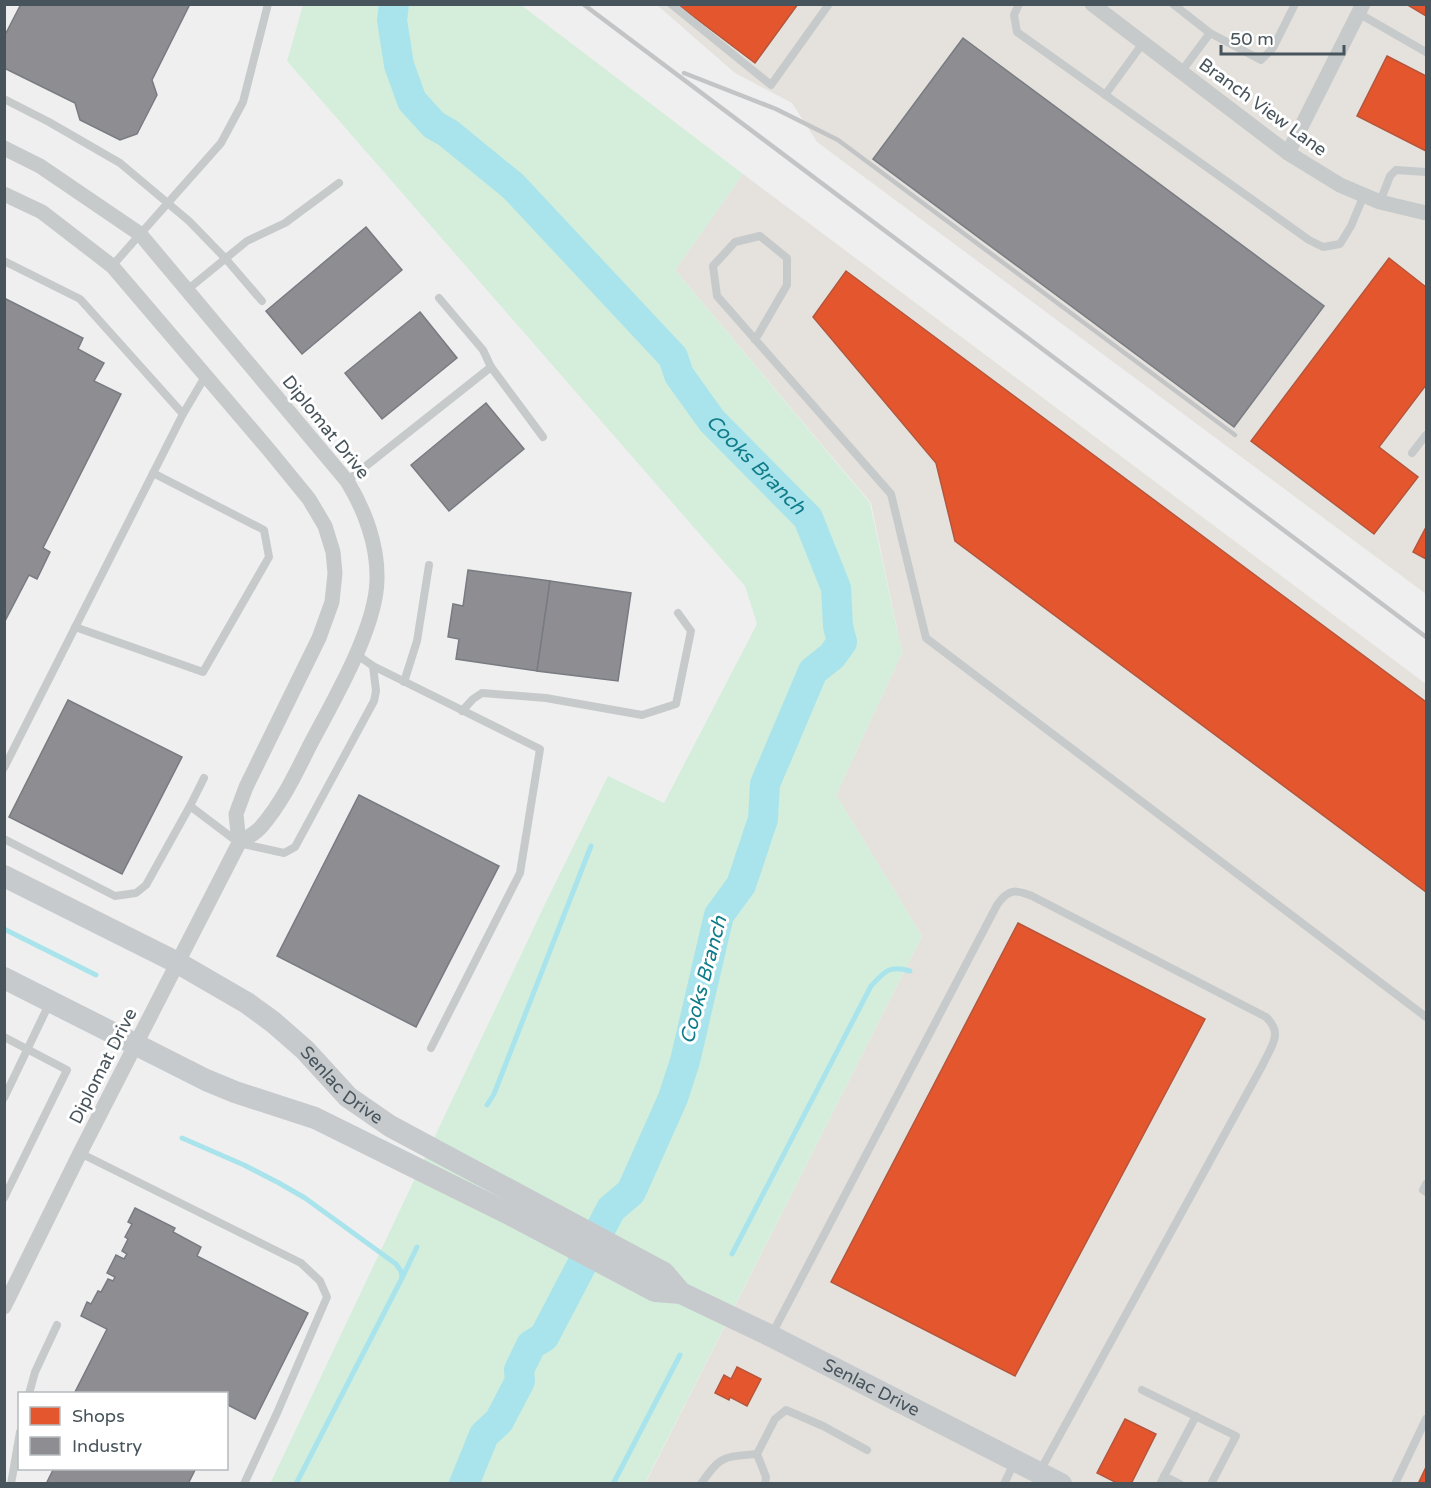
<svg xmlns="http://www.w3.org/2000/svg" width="1431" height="1488" viewBox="0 0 1431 1488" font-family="'Varela Round',sans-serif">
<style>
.commercial{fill:#e5e2dd}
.green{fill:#d4eedb}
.shops{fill:#e4572e;stroke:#b5563c;stroke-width:1.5}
.industry{fill:#8d8d92;stroke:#787c82;stroke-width:1.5}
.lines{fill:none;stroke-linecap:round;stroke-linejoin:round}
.stream{stroke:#a9e4ec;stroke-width:5}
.river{stroke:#a9e4ec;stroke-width:30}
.lane{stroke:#c7cacb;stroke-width:8}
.street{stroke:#c7cacb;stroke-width:15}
.secondary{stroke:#c7cacd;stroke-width:22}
.rail{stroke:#c3c4c6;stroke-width:4.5}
.labels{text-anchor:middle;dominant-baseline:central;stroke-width:6;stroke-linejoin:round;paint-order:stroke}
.street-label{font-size:18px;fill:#47545c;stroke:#fff}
.water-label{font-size:20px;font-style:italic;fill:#0f7c8a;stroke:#fff}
</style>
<rect width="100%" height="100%" fill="#f0efef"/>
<g class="commercial">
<polygon points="657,5 1426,5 1426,594 817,142 792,103 735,73"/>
<polygon points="743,174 1426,684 1426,1483 645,1484 922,936 836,795 902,653 871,503 675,270"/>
</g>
<polygon class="green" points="303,5 521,5 743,174 675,270 870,503 902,653 836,795 922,936 645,1483 270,1484 546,902 608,776 664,803 757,624 745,586 287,61"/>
<g class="shops">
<polygon points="677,4 798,4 755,63"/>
<polygon points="1406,4 1426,4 1426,16"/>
<polygon points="1387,56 1426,76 1426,151 1357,116"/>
<polygon points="1389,258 1426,287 1426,385 1379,447 1418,477 1374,534 1251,441"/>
<polygon points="846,271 1426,702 1426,892 955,541 936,463 813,317"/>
<polygon points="1426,527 1426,559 1413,552"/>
<polygon points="1018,923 1205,1019 1015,1376 831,1282"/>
<polygon points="737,1367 761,1379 747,1406 730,1397 729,1400 715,1393 724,1375 731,1379"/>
<polygon points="1125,1419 1156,1434 1131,1484 1119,1484 1097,1473"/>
<polygon points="1426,1467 1426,1484 1418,1484"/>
</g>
<g class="industry">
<polygon points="21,4 190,4 152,80 157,95 137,134 120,140 80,120 75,103 4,68 4,37"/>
<polygon points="963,38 1324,306 1234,427 873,159"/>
<polygon points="366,227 402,270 302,354 266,311"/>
<polygon points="4,298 83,338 78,349 104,363 94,381 121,394 43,548 50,552 37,579 29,575 4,623"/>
<polygon points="420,312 457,358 382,419 345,373"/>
<polygon points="486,403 524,449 449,511 411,465"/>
<polygon points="468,570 550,581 537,671 456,659 459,639 448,637 453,604 463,606"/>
<polygon points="550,581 631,593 618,681 537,671"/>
<polygon points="68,700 182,757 122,874 9,817"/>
<polygon points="359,795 499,866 416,1027 277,956"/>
<polygon points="135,1208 175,1228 173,1232 201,1247 197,1256 308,1313 255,1419 228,1405 226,1407 226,1394 74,1394 107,1329 81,1316 87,1302 91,1304 98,1291 101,1292 108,1279 113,1281 115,1277 107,1273 116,1255 124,1259 127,1254 122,1251 128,1239 125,1237 132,1224 128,1222"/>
<polygon points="54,1468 196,1468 188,1484 46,1484"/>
</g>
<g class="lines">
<g class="stream">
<polyline points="4,929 96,975"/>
<polyline points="487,1105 494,1094 591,846"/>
<polyline points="182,1138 244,1165 279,1183 305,1198 396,1264 401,1271 402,1278"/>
<path d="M732 1254 871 986C885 971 889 965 910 971"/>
<polyline points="296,1484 402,1278 417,1247"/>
<polyline points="613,1484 680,1355"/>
</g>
<path class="river" id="s1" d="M394 4 392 20 399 65 412 101 434 125 448 133 513 186 673 357 679 375 712 421 808 518 836 588 838 626 842 642 832 656 813 671 765 784 763 819 741 885 719 915 685 1061 673 1098 631 1192 611 1209 544 1337 531 1345 519 1370 520 1381 499 1421 484 1435 464 1484"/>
<g class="lane">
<polyline points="671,4 771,85 829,4"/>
<polyline points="1019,4 1014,15 1017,32 1309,240 1323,247 1340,244 1351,226 1364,195"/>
<polyline points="1173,4 1210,33 1261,60 1273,48 1295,4"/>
<polyline points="1358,13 1426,52"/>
<polyline points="1181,72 1210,33"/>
<polyline points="1105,95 1143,43"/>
<polyline points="4,99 49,122 120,163 189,221 225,258 262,301"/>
<polyline points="1380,202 1390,176 1396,170 1426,172"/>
<polyline points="4,261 80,299 183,414 4,768"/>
<polyline points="112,266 221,143 243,102 268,4"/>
<polyline points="187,290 247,241 285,223 339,183"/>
<polyline points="439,298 483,350 491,367 543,437"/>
<polyline points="755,340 787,285 787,258 760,236 735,242 713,266 717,296 891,494 926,638 1426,1017"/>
<polyline points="183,414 206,375"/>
<polyline points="1412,453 1426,435"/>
<polyline points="347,481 491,367"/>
<polyline points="75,627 203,672 269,557 264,530 153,473"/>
<polyline points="373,666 540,749 520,873 431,1048"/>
<polyline points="404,682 417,641 429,565"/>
<polyline points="462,711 473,699 482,693 546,698 642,715 676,704 691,631 678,613"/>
<polyline points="190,806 204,778"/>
<polyline points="4,839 115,896 136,893 146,885 190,806 239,843 284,853 295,847 374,701 376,691 373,666 356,654"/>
<polyline points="4,1037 67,1070 4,1198"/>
<polyline points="4,1098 50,1002"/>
<polyline points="80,1153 301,1263 320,1281 327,1297 277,1413 244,1484"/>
<polyline points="1426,1184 1423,1190 1426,1192"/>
<path d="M772 1334 997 905C1008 889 1015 889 1032 896L1266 1017C1284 1034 1271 1046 1262 1066L1040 1471"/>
<polyline points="1142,1390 1236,1436 1211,1484"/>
<polyline points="29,1394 35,1372 57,1325"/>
<polyline points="757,1454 775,1419 786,1410 823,1426 867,1450"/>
<polyline points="757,1454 766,1477 765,1484"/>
<polyline points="1164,1476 1180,1484"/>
<polyline points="11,1484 20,1432"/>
<path d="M701 1484C720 1455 724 1457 757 1454"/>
<polyline points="1004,1484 1014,1463"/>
<polyline points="1160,1484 1196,1416"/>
<polyline points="1395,1484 1426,1419"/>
</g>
<g class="street">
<polyline points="1092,4 1288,153 1340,185 1380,202 1426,213"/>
<path d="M4 148 40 166 140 234 347 481C365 510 378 546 377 580 376 629 333 701 310 745 296 773 282 803 261 827 255 834 246 838 239 843L80 1153 4 1307"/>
<polyline points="1288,153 1363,4"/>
<polyline points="4,194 42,212 112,266 269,450 309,499 325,526 333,552 335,573 332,602 319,638 246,787 236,814 239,843"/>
</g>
<g class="secondary">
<path id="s2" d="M4 876 178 963 247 1003 273 1022 305 1050 348 1097 390 1126 664 1273 681 1293"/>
<path id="s3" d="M4 978 206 1080 235 1092 315 1118 511 1215 655 1291 681 1293 771 1336 1061 1484"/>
</g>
<g class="rail">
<polyline points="583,4 1426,637"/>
<polyline points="684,73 776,109 838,140 1235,435"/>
</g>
</g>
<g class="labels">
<g class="street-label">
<text transform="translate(1263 107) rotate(36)">Branch View Lane</text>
<text transform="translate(326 427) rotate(51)">Diplomat Drive</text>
<text transform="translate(103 1066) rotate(-63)">Diplomat Drive</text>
<text stroke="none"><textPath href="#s2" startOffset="400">Senlac Drive</textPath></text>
<text stroke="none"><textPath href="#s3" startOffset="962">Senlac Drive</textPath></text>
</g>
<g class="water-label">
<text stroke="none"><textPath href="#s1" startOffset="604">Cooks Branch</textPath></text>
<text transform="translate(704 980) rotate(-75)">Cooks Branch</text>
</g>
</g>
<rect width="1431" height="1488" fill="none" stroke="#47545c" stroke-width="12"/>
<rect x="18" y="1392" width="210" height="78" fill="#ffffff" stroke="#b5bbbe" stroke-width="1.5"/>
<rect x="30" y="1407" width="30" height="18" fill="#e4572e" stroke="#b5bbbe" stroke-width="1.5"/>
<text x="72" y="1422" font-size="18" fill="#47545c">Shops</text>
<rect x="30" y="1437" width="30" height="18" fill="#8d8d92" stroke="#b5bbbe" stroke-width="1.5"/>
<text x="72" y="1452" font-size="18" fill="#47545c">Industry</text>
<path d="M1221 45v9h123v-9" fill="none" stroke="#47545c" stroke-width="3"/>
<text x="1230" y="45" font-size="18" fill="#47545c" stroke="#ffffff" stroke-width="4.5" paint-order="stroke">50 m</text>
</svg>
